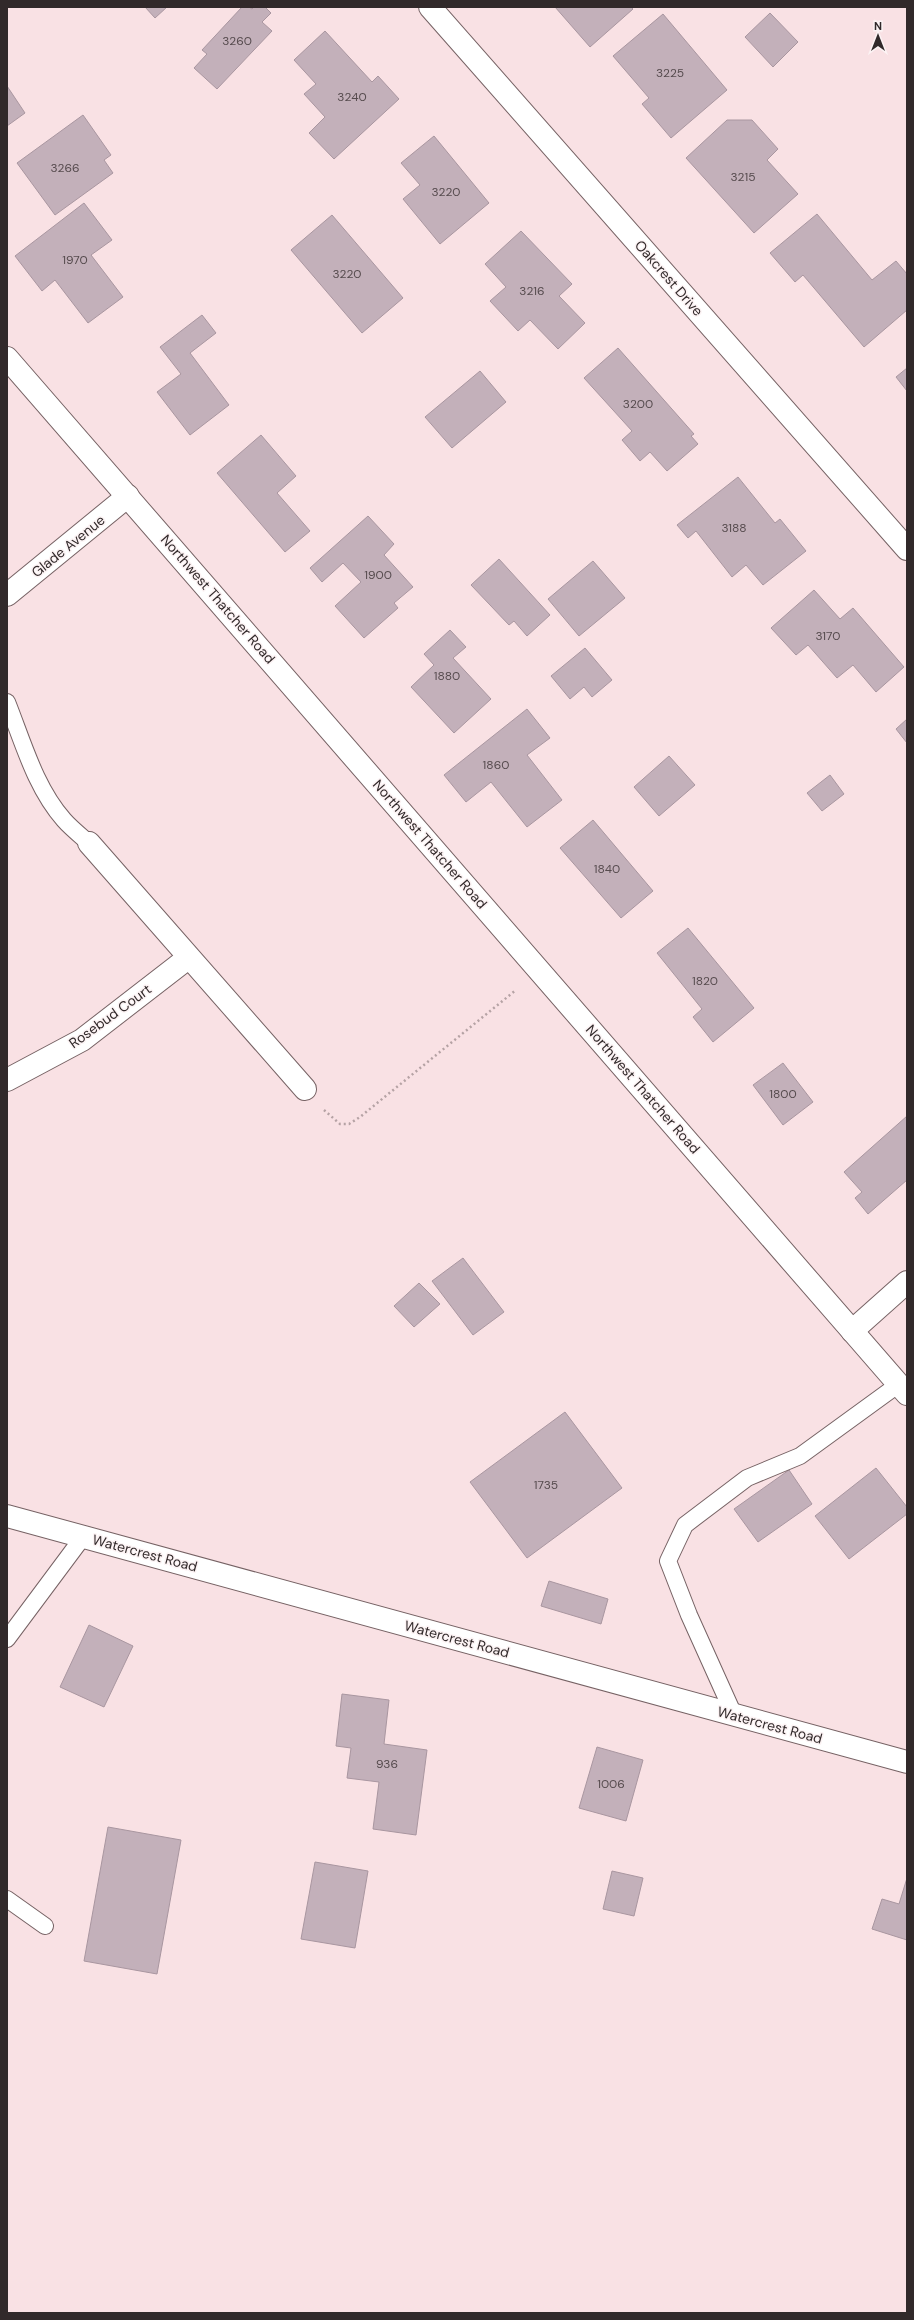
<svg xmlns="http://www.w3.org/2000/svg" width="914" height="2320" viewBox="0 0 914 2320" font-family="'DM Sans',sans-serif">
<style>
.building{fill:#c3b0ba;stroke:#a996a0}
.lines{fill:none;stroke-linecap:round;stroke-linejoin:round}
.lane-casing{stroke:#766264;stroke-width:18}
.street-casing{stroke:#766264;stroke-width:24}
.secondary-casing{stroke:#766264;stroke-width:24}
.path{stroke:#b5a2a4;stroke-width:2.5;stroke-dasharray:2 3;stroke-linecap:butt}
.lane{stroke:#fff;stroke-width:16}
.street{stroke:#fff;stroke-width:22}
.secondary{stroke:#fff;stroke-width:22}
.labels{text-anchor:middle;dominant-baseline:central;stroke-width:3;stroke-linejoin:round;paint-order:stroke}
.number-label{font-size:12px;fill:#564b4e}
.street-label{font-size:14px;fill:#31292a;stroke:#fcf3f4}
</style>
<rect width="100%" height="100%" fill="#f9e1e4"/>
<g class="building">
<polygon points="145,7 167,7 155,18"/>
<polygon points="242,7 249,7 252,9 254,7 265,7 271,13 262,22 272,31 217,89 194,68 207,54 202,50"/>
<polygon points="555,7 631,7 633,9 590,47"/>
<polygon points="770,13 798,42 773,67 745,37"/>
<polygon points="663,14 727,90 671,138 642,104 649,98 613,56"/>
<polygon points="325,31 372,82 378,76 399,99 334,159 309,133 325,117 304,94 316,84 294,60"/>
<polygon points="7,86 25,113 7,126"/>
<polygon points="83,115 111,155 104,160 113,173 55,215 17,163"/>
<polygon points="727,120 752,120 778,149 767,160 798,194 754,233 686,158"/>
<polygon points="434,136 489,203 440,244 403,199 420,185 401,163"/>
<polygon points="84,203 112,240 91,255 123,297 88,323 55,280 42,291 15,256"/>
<polygon points="817,214 872,280 896,261 907,274 907,310 864,347 803,275 795,282 770,253"/>
<polygon points="332,215 403,298 362,333 291,250"/>
<polygon points="521,231 572,284 559,296 585,323 558,349 530,320 518,331 490,301 506,287 485,264"/>
<polygon points="202,315 216,333 190,353 229,405 190,435 157,392 181,374 160,347"/>
<polygon points="618,348 694,434 691,436 698,444 667,471 650,452 640,461 622,440 632,431 584,378"/>
<polygon points="907,368 907,391 896,377"/>
<polygon points="480,371 506,402 452,448 425,417"/>
<polygon points="261,435 296,476 277,493 310,531 285,552 217,473"/>
<polygon points="738,477 775,523 780,519 806,551 763,585 746,565 732,577 696,531 688,538 677,525"/>
<polygon points="368,516 394,544 384,555 413,587 394,603 398,608 364,638 335,606 361,582 343,563 322,582 310,568"/>
<polygon points="499,559 550,615 527,636 514,621 509,625 471,585"/>
<polygon points="593,561 625,598 579,636 548,599"/>
<polygon points="814,590 840,619 853,608 904,667 876,692 853,665 837,678 808,645 796,655 771,628"/>
<polygon points="450,630 466,647 453,658 491,699 454,733 411,687 434,665 424,654"/>
<polygon points="585,648 612,680 592,697 584,687 570,699 551,676"/>
<polygon points="527,709 550,738 527,755 562,800 527,827 491,782 466,802 444,775"/>
<polygon points="907,719 907,743 896,729"/>
<polygon points="669,756 695,785 659,816 634,787"/>
<polygon points="830,775 844,794 822,811 807,793"/>
<polygon points="593,820 653,891 621,918 560,848"/>
<polygon points="688,928 754,1008 713,1042 693,1017 702,1009 657,953"/>
<polygon points="783,1063 813,1102 783,1125 753,1085"/>
<polygon points="907,1116 907,1180 868,1214 855,1198 862,1192 844,1172"/>
<polygon points="463,1258 504,1312 473,1335 432,1281"/>
<polygon points="419,1283 440,1304 414,1327 394,1306"/>
<polygon points="565,1412 622,1488 527,1558 470,1482"/>
<polygon points="876,1468 907,1507 907,1514 849,1559 815,1516"/>
<polygon points="789,1470 812,1504 758,1542 734,1509"/>
<polygon points="549,1581 608,1599 601,1624 541,1606"/>
<polygon points="89,1625 133,1646 104,1707 60,1687"/>
<polygon points="342,1694 389,1700 384,1744 427,1750 416,1835 373,1829 379,1782 347,1778 351,1748 336,1746"/>
<polygon points="597,1747 643,1760 626,1821 579,1808"/>
<polygon points="108,1827 181,1840 157,1974 84,1961"/>
<polygon points="315,1862 368,1871 355,1948 301,1939"/>
<polygon points="612,1871 643,1878 634,1916 603,1909"/>
<polygon points="907,1878 907,1940 872,1929 882,1899 899,1904"/>
</g>
<g class="lines">
<g class="lane-casing">
<g id="lane">
<path d="M7 702C23 742 35 787 64 820 71 828 81 836 89 843"/>
<polyline points="7,1639 83,1537"/>
<polyline points="734,1715 689,1615 668,1561 685,1525 747,1478 800,1456 899,1384"/>
<polyline points="7,1899 45,1926"/>
</g>
</g>
<g class="street-casing">
<g id="street">
<polyline points="430,7 907,549"/>
<polyline points="7,595 128,496"/>
<polyline points="89,843 305,1089"/>
<polyline points="7,1080 82,1040 188,958"/>
<polyline points="7,1516 907,1762"/>
</g>
</g>
<g class="secondary-casing">
<g id="secondary">
<polyline points="7,358 907,1394"/>
<polyline points="852,1331 907,1282"/>
</g>
</g>
<polyline class="path" points="324,1110 340,1124 349,1124 360,1117 516,990"/>
<use href="#lane" class="lane"/>
<use href="#street" class="street"/>
<use href="#secondary" class="secondary"/>
</g>
<g class="labels">
<g class="number-label">
<text x="237" y="41">3260</text>
<text x="670" y="73">3225</text>
<text x="352" y="97">3240</text>
<text x="65" y="168">3266</text>
<text x="743" y="177">3215</text>
<text x="446" y="192">3220</text>
<text x="75" y="260">1970</text>
<text x="347" y="274">3220</text>
<text x="532" y="291">3216</text>
<text x="638" y="404">3200</text>
<text x="734" y="528">3188</text>
<text x="378" y="575">1900</text>
<text x="828" y="636">3170</text>
<text x="447" y="676">1880</text>
<text x="496" y="765">1860</text>
<text x="607" y="869">1840</text>
<text x="705" y="981">1820</text>
<text x="783" y="1094">1800</text>
<text x="546" y="1485">1735</text>
<text x="387" y="1764">936</text>
<text x="611" y="1784">1006</text>
</g>
<g class="street-label">
<text transform="translate(669 278) rotate(49)">Oakcrest Drive</text>
<text transform="translate(68 546) rotate(-39)">Glade Avenue</text>
<text transform="translate(218 599) rotate(49)">Northwest Thatcher Road</text>
<text transform="translate(430 844) rotate(49)">Northwest Thatcher Road</text>
<text transform="translate(110 1016) rotate(-36)">Rosebud Court</text>
<text transform="translate(643 1089) rotate(49)">Northwest Thatcher Road</text>
<text transform="translate(145 1553) rotate(15)">Watercrest Road</text>
<text transform="translate(457 1639) rotate(15)">Watercrest Road</text>
<text transform="translate(770 1725) rotate(15)">Watercrest Road</text>
</g>
</g>
<rect width="914" height="2320" fill="none" stroke="#31292a" stroke-width="16"/>
<g transform="translate(878 36)" stroke="#fcf3f4" stroke-width="3" paint-order="stroke">
<path d="M0-3L7 15L0 10L-7 15Z" fill="#31292a"/>
<text y="-6" font-size="11" font-weight="bold" text-anchor="middle" fill="#31292a">N</text>
</g>
</svg>
